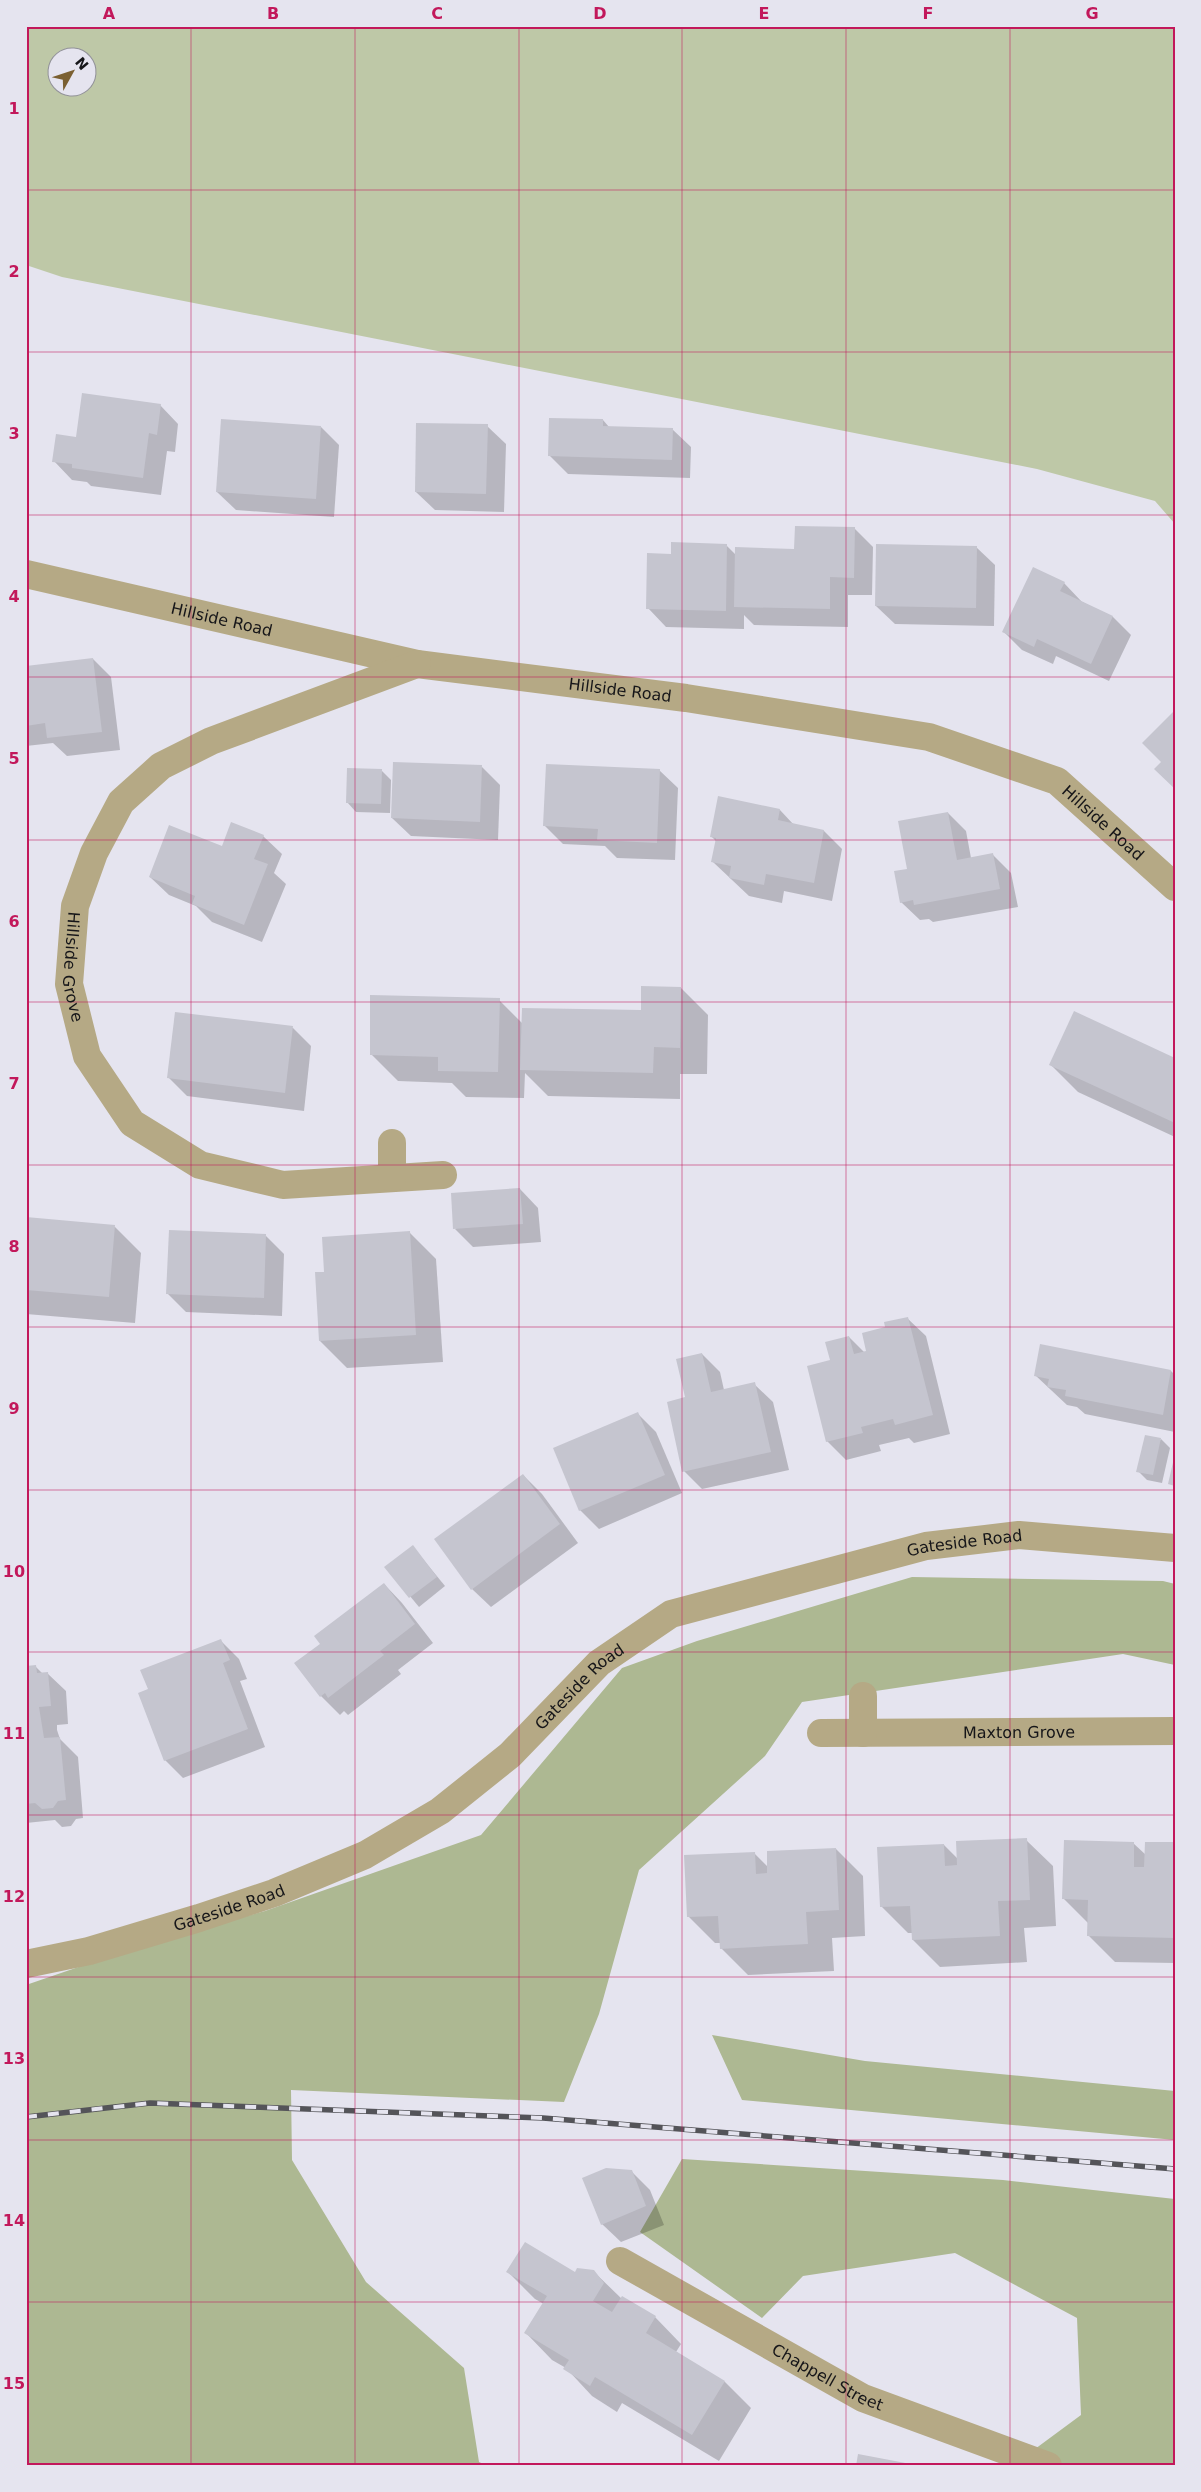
<svg xmlns="http://www.w3.org/2000/svg" width="1201" height="2492" viewBox="0 0 1201 2492" font-family="'DejaVu Sans',sans-serif">
<style>
.green{fill:#bec8a7;fill-rule:evenodd}
.forest{fill:#adb892}
.shadow{fill:#0003}
.building{fill:#c5c5cf}
.lines{fill:none;stroke-linecap:round;stroke-linejoin:round}
.minor{stroke:#b5a985;stroke-width:28}
.rail-casing{stroke:#545459;stroke-width:5.5}
.rail{stroke:#e5e4ef;stroke-width:4;stroke-dasharray:11;stroke-linecap:butt}
.grid{fill:none;stroke:#c2185b;stroke-width:1;stroke-opacity:0.55}
.labels{text-anchor:middle;dominant-baseline:central;stroke-width:4;stroke-linejoin:round;paint-order:stroke}
.street-label{font-size:16px;fill:#161619;stroke:#e5e4ef}
.neatline{fill:none;stroke:#c2185b;stroke-width:2}
.grid-label{font-size:16px;text-anchor:middle;font-weight:bold;fill:#c2185b}
</style>
<rect width="100%" height="100%" fill="#e5e4ef"/>
<path class="green" d="M26 26H1175V524L1155 501 1037 469 62 277 26 265ZM58 58H88V88H58Z"/>
<g class="forest">
<polygon points="912,1577 1163,1581 1175,1584 1175,1665 1123,1654 802,1702 765,1756 639,1870 599,2014 564,2102 291,2090 292,2160 366,2282 464,2368 479,2462 488,2466 26,2466 26,1985 131,1949 265,1911 481,1835 622,1668 697,1641"/>
<polygon points="712,2035 865,2061 1175,2091 1175,2140 742,2100"/>
<polygon points="682,2159 1003,2180 1175,2199 1175,2466 1012,2466 1081,2415 1077,2318 955,2253 803,2276 762,2318 640,2232"/>
</g>
<g class="shadow">
<polygon points="160,405 178,424 175,452 167,451 161,495 91,486 87,482 72,480 54,461 77,438"/>
<polygon points="603,420 609,427 672,429 691,447 690,478 568,474 550,456"/>
<polygon points="487,426 506,444 504,512 435,510 416,492"/>
<polygon points="321,427 339,445 334,517 236,510 217,492"/>
<polygon points="854,528 873,547 872,595 848,595 848,627 754,625 744,615 744,629 666,627 648,608 672,555 726,545 736,555 796,550"/>
<polygon points="976,547 995,565 994,626 895,624 876,606"/>
<polygon points="1064,583 1082,602 1113,617 1131,635 1109,681 1056,656 1053,664 1022,650 1004,632"/>
<polygon points="93,659 111,677 120,750 67,756 53,743 26,746 26,667"/>
<polygon points="482,767 500,785 498,840 411,836 392,818"/>
<polygon points="659,770 678,788 675,860 617,858 605,846 563,844 545,826"/>
<polygon points="382,771 391,780 390,813 356,812 347,802"/>
<polygon points="780,810 794,825 824,831 842,849 832,901 784,891 782,903 749,896 713,862 717,842 711,836"/>
<polygon points="948,813 966,831 971,858 993,855 1011,873 1018,907 933,922 929,919 920,920 901,902 908,870"/>
<polygon points="263,836 282,854 274,873 286,884 262,942 212,922 196,906 169,895 150,877 223,848"/>
<polygon points="681,988 708,1015 707,1074 680,1074 680,1099 548,1096 525,1073 524,1098 466,1097 452,1083 398,1081 371,1054 499,1000 522,1023 642,1012"/>
<polygon points="176,1013 293,1028 311,1046 304,1111 187,1096 169,1078"/>
<polygon points="1175,1059 1175,1137 1078,1092 1051,1065"/>
<polygon points="520,1189 538,1208 541,1242 473,1247 455,1229"/>
<polygon points="26,1219 115,1227 141,1253 135,1323 26,1314"/>
<polygon points="409,1232 436,1259 443,1362 347,1368 320,1341 325,1273"/>
<polygon points="266,1236 284,1254 282,1316 186,1312 168,1294"/>
<polygon points="907,1318 926,1336 950,1434 914,1443 909,1438 879,1445 881,1451 846,1460 827,1441 832,1361 849,1337 865,1353 887,1328"/>
<polygon points="702,1354 720,1372 724,1390 754,1384 773,1402 789,1470 702,1489 684,1471 686,1398"/>
<polygon points="1171,1371 1175,1375 1175,1432 1085,1414 1077,1407 1067,1405 1035,1375"/>
<polygon points="638,1414 656,1432 682,1493 599,1529 580,1510"/>
<polygon points="1161,1439 1170,1448 1162,1483 1147,1480 1138,1471"/>
<polygon points="523,1475 542,1494 578,1543 491,1607 472,1589"/>
<polygon points="413,1547 445,1586 419,1607 386,1567"/>
<polygon points="384,1584 402,1603 433,1643 398,1670 401,1674 348,1715 344,1711 340,1715 321,1696 296,1663 321,1644"/>
<polygon points="221,1641 239,1659 247,1679 240,1681 265,1747 183,1778 165,1760 149,1690"/>
<polygon points="35,1666 42,1673 47,1673 66,1691 68,1724 57,1725 57,1730 60,1739 78,1757 83,1818 76,1819 71,1826 62,1827 55,1820 26,1823 26,1667"/>
<polygon points="1026,1840 1053,1866 1056,1926 1024,1928 1027,1962 940,1967 913,1940 913,1933 908,1933 881,1906 944,1845 958,1859"/>
<polygon points="1133,1843 1146,1855 1175,1844 1175,1963 1115,1962 1088,1935 1088,1923 1064,1899"/>
<polygon points="836,1849 863,1876 865,1936 832,1938 834,1971 748,1975 721,1948 721,1943 715,1943 688,1916 754,1853 768,1867"/>
<polygon points="631,2171 650,2190 664,2225 621,2242 602,2224"/>
<polygon points="593,2271 622,2299 655,2317 681,2344 676,2352 725,2382 751,2408 719,2461 622,2403 617,2412 592,2396 566,2368 552,2360 526,2333 544,2304 535,2299 508,2272 575,2274"/>
</g>
<g class="building">
<polygon points="82,393 161,404 157,435 149,433 143,478 72,468 72,464 52,462 56,434 76,437"/>
<polygon points="549,418 603,419 603,426 673,428 672,460 548,456"/>
<polygon points="221,419 321,426 316,499 216,492"/>
<polygon points="416,423 488,424 486,494 415,492"/>
<polygon points="795,526 855,527 854,578 830,577 830,609 734,607 735,547 794,549"/>
<polygon points="671,542 727,544 726,611 646,609 647,553 671,554"/>
<polygon points="876,544 977,546 976,608 875,606"/>
<polygon points="1033,567 1065,582 1060,591 1113,616 1091,664 1037,639 1034,647 1002,632"/>
<polygon points="93,658 102,732 47,738 45,723 26,726 26,666"/>
<polygon points="1175,710 1175,789 1154,769 1161,762 1142,743"/>
<polygon points="393,762 482,765 480,822 391,818"/>
<polygon points="546,764 660,769 657,843 597,840 598,829 543,826"/>
<polygon points="347,768 382,769 381,804 346,803"/>
<polygon points="718,796 780,809 778,820 824,830 814,883 766,874 764,885 729,878 731,866 711,862 716,838 710,837"/>
<polygon points="948,812 957,860 993,853 1000,889 914,905 913,900 900,903 894,871 907,869 898,821"/>
<polygon points="231,822 264,835 254,859 268,864 244,925 192,904 195,896 149,877 169,825 222,846"/>
<polygon points="641,986 681,987 680,1048 654,1047 653,1073 520,1070 522,1008 641,1010"/>
<polygon points="370,995 500,998 498,1072 438,1071 438,1057 370,1055"/>
<polygon points="1074,1011 1175,1058 1175,1123 1049,1065"/>
<polygon points="175,1012 293,1026 285,1093 167,1078"/>
<polygon points="520,1188 523,1224 453,1229 451,1193"/>
<polygon points="26,1217 115,1225 109,1297 26,1290"/>
<polygon points="169,1230 266,1234 264,1298 166,1294"/>
<polygon points="410,1231 416,1335 319,1341 315,1272 324,1272 322,1237"/>
<polygon points="908,1317 933,1415 895,1425 893,1419 861,1427 863,1433 826,1442 807,1366 830,1360 825,1342 849,1336 854,1354 866,1351 862,1333 885,1327 884,1322"/>
<polygon points="1040,1344 1171,1370 1163,1415 1065,1396 1066,1390 1047,1387 1049,1379 1034,1376"/>
<polygon points="702,1353 711,1392 755,1382 771,1452 682,1472 667,1402 685,1397 676,1359"/>
<polygon points="638,1412 665,1475 579,1511 553,1448"/>
<polygon points="1145,1435 1161,1438 1153,1475 1136,1472"/>
<polygon points="1174,1458 1175,1458 1175,1486 1168,1484"/>
<polygon points="523,1474 560,1524 471,1590 434,1539"/>
<polygon points="413,1545 437,1577 409,1598 384,1567"/>
<polygon points="384,1583 415,1624 380,1651 384,1655 328,1698 325,1693 320,1697 294,1663 320,1644 314,1636"/>
<polygon points="221,1639 230,1660 223,1663 248,1729 164,1761 138,1693 148,1689 140,1670"/>
<polygon points="36,1665 37,1673 48,1672 51,1706 39,1707 44,1738 60,1737 66,1800 58,1801 53,1808 42,1809 35,1803 26,1804 26,1666"/>
<polygon points="1027,1838 1030,1900 998,1901 1000,1936 912,1940 910,1906 880,1907 877,1847 944,1844 945,1866 957,1865 956,1841"/>
<polygon points="1064,1840 1134,1842 1134,1867 1144,1867 1145,1842 1175,1842 1175,1938 1087,1936 1088,1900 1062,1899"/>
<polygon points="836,1848 839,1910 806,1912 808,1944 720,1949 718,1916 687,1917 684,1855 755,1852 756,1874 767,1873 767,1851"/>
<polygon points="606,2168 632,2170 646,2206 601,2225 582,2178"/>
<polygon points="525,2242 575,2272 577,2268 594,2270 604,2283 593,2301 612,2312 622,2296 656,2316 646,2333 725,2381 692,2435 595,2377 590,2386 563,2369 569,2360 524,2333 547,2296 506,2272"/>
<polygon points="858,2454 916,2465 916,2466 856,2466"/>
</g>
<g class="lines">
<g class="minor">
<path id="s1" d="M26 574 417 664 686 698 929 737 1057 781 1175 887"/>
<path id="s2" d="M417 664 211 741 161 766 121 802 94 853 75 906 69 984 87 1056 132 1123 200 1165 283 1185 443 1175"/>
<polyline points="392,1178 392,1143"/>
<path id="s3" d="M821 1733 1175 1731"/>
<polyline points="863,1733 863,1696"/>
<path id="s4" d="M26 1964 89 1951 199 1918 274 1893 365 1855 440 1811 510 1755 599 1663 671 1614 926 1546 1019 1535 1175 1548"/>
<path id="s5" d="M620 2261 863 2398 1048 2466"/>
</g>
<g class="rail-casing">
<polyline id="rail" points="26,2117 150,2103 543,2118 1175,2169"/>
</g>
<use href="#rail" class="rail"/>
</g>
<path class="grid" d="M191 26V2466M355 26V2466M519 26V2466M682 26V2466M846 26V2466M1010 26V2466M26 190H1175M26 352H1175M26 515H1175M26 677H1175M26 840H1175M26 1002H1175M26 1165H1175M26 1327H1175M26 1490H1175M26 1652H1175M26 1815H1175M26 1977H1175M26 2140H1175M26 2302H1175"/>
<g class="labels">
<g class="street-label">
<text stroke="none"><textPath href="#s1" startOffset="201">Hillside Road</textPath></text>
<text stroke="none"><textPath href="#s1" startOffset="606">Hillside Road</textPath></text>
<text stroke="none"><textPath href="#s1" startOffset="1116">Hillside Road</textPath></text>
<text stroke="none"><textPath href="#s2" startOffset="505">Hillside Grove</textPath></text>
<text stroke="none"><textPath href="#s4" startOffset="1051">Gateside Road</textPath></text>
<text stroke="none"><textPath href="#s4" startOffset="631">Gateside Road</textPath></text>
<text stroke="none"><textPath href="#s3" startOffset="198">Maxton Grove</textPath></text>
<text stroke="none"><textPath href="#s4" startOffset="211">Gateside Road</textPath></text>
<text stroke="none"><textPath href="#s5" startOffset="238">Chappell Street</textPath></text>
</g>
</g>
<rect width="1201" height="2492" fill="none" stroke="#e5e4ef" stroke-width="55"/>
<g transform="translate(72 72) rotate(50)"><circle r="24" fill="#e5e4ef" stroke="#929299"/>
<path d="M0-4L9 19L0 12L-9 19Z" fill="#7b6032"/>
<text y="-8" font-size="14" font-weight="bold" text-anchor="middle" fill="#161619">N</text>
</g>
<rect x="28" y="28" width="1146" height="2436" class="neatline"/>
<g class="grid-label">
<text x="109" y="19">A</text>
<text x="273" y="19">B</text>
<text x="437" y="19">C</text>
<text x="600" y="19">D</text>
<text x="764" y="19">E</text>
<text x="928" y="19">F</text>
<text x="1092" y="19">G</text>
<text x="14" y="114">1</text>
<text x="14" y="277">2</text>
<text x="14" y="439">3</text>
<text x="14" y="602">4</text>
<text x="14" y="764">5</text>
<text x="14" y="927">6</text>
<text x="14" y="1089">7</text>
<text x="14" y="1252">8</text>
<text x="14" y="1414">9</text>
<text x="14" y="1577">10</text>
<text x="14" y="1739">11</text>
<text x="14" y="1902">12</text>
<text x="14" y="2064">13</text>
<text x="14" y="2226">14</text>
<text x="14" y="2389">15</text>
</g>
</svg>
